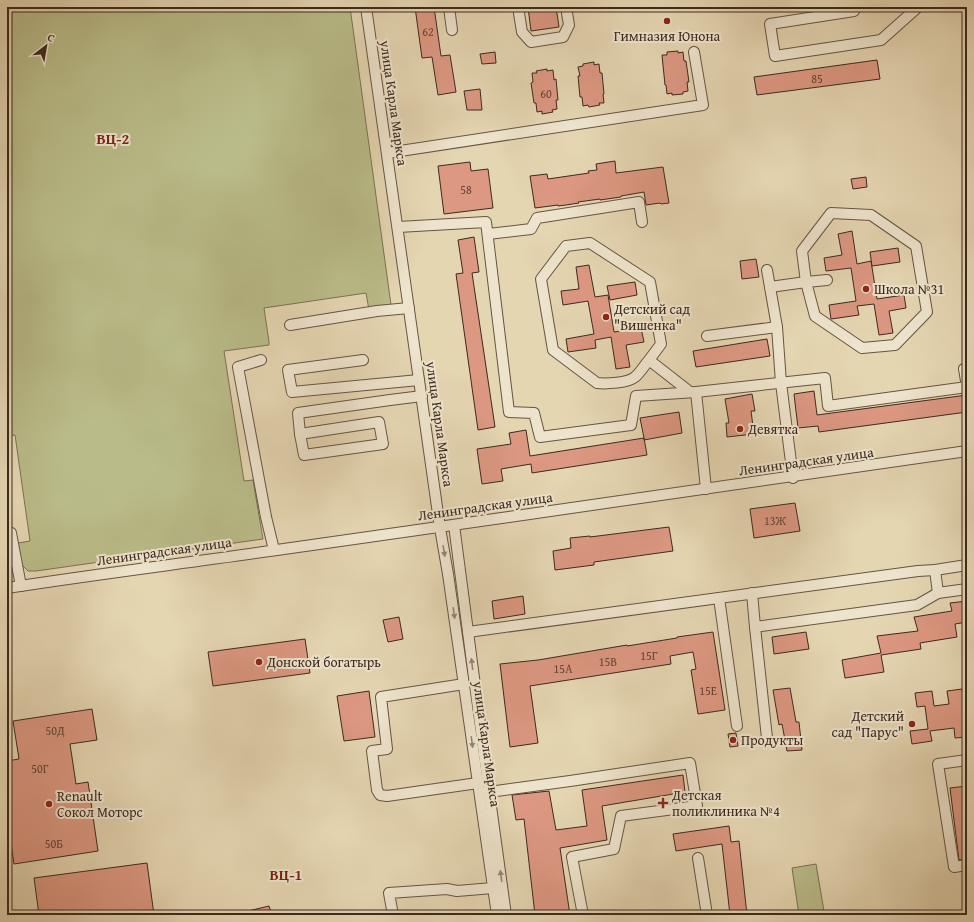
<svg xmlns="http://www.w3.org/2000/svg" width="974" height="922" viewBox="0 0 974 922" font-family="'Gentium Book Plus',serif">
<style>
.green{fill:#b9bc89;stroke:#7b7254}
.building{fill:#dd9882;stroke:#3d2920}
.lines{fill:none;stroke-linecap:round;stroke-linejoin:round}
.minor-casing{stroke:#675444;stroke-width:12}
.minor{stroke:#eee4cd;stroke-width:10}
.oneway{fill:#968676}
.poi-dot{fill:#8f2418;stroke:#eee4cd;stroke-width:1.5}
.labels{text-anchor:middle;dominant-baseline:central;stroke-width:4;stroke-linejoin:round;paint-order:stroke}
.number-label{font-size:12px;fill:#654538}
.poi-label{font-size:14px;fill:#3d2920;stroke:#eee4cd;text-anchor:start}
.street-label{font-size:14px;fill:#3d2920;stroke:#eee4cd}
.neighbourhood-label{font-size:15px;font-weight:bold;fill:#7a1f14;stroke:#eee4cd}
</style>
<rect width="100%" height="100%" fill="#e5d6b2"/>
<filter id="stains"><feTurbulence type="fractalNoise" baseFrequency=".005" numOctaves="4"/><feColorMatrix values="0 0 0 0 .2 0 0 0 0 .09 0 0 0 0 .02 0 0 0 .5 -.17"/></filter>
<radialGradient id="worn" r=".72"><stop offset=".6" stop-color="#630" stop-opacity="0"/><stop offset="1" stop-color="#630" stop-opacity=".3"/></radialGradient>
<g class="green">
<polygon points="7,7 350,7 391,305 369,310 366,293 264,308 269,342 269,345 224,351 244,481 253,480 263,539 36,571 28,571 20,563 18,543 30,541 15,435 7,436"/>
<polygon points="816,864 824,911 799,915 792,868"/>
</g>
<g class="building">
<polygon points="415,7 434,7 441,56 450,55 456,92 438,95 432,57 422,58"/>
<polygon points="528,7 556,7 559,27 531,31"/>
<polygon points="678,51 678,53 683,52 684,61 686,61 689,82 687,82 688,91 683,92 683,94 672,95 672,93 667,94 666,85 665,85 662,55 667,55 667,52"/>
<polygon points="495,52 496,63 482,64 480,54"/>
<polygon points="877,60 880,79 757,95 754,77"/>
<polygon points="594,62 594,65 599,64 600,73 602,73 604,94 603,94 604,103 599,103 600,105 589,107 588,105 583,106 582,97 580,97 578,76 580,76 578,67 583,66 583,64"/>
<polygon points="547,69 547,71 553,70 554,80 556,79 558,100 556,100 557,109 552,110 553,112 542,114 542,111 537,112 536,103 534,103 531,83 533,82 532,73 537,73 536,71"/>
<polygon points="480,89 482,110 467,110 464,91"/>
<polygon points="615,161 616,173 663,167 669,203 661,204 660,203 646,205 644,192 621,196 621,197 600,200 600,199 578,202 579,203 566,205 558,206 558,205 535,208 530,176 547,174 548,179 589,173 588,171 597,170 596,164"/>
<polygon points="470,162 471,171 488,169 493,208 444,214 438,166"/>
<polygon points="866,177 867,187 853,189 851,179"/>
<polygon points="852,231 857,264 871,261 877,299 904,295 906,308 889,311 893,333 879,335 874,304 857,306 859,315 831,319 829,305 856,301 851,268 826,271 824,258 842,255 838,234"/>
<polygon points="474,237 479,272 472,273 495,427 478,430 456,274 463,273 458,240"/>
<polygon points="898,248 900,262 872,266 870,252"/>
<polygon points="756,259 759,277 742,279 740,261"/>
<polygon points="589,265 595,297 608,295 614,332 641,328 644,342 626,345 630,367 616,369 611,337 595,340 596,348 568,352 566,339 594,334 588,301 563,305 561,291 579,289 576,267"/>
<polygon points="635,282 637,295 610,300 607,286"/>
<polygon points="767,339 770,356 696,367 693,351"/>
<polygon points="814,391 817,415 967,395 967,412 819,432 818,426 798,428 794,394"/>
<polygon points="752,394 755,411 751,411 754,434 727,437 726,423 729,423 725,399"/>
<polygon points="679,412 682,433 644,440 644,438 647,455 532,473 531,464 501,469 503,481 482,484 477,449 511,444 509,433 526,430 530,456 644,438 640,418"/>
<polygon points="795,503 800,531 754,538 750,509"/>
<polygon points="669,527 673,551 594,562 594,565 555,570 553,551 571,548 570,538 590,536 590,537"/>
<polygon points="523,596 525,614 494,619 492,601"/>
<polygon points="967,601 967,622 955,624 957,637 920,643 921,649 881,655 884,672 845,678 842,660 881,653 877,636 918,631 914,617 952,611 950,603"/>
<polygon points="399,617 403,639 388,642 383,620"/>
<polygon points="713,632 725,710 698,714 691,670 696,669 693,652 670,656 671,664 530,686 538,743 510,747 500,664 538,660 627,645 627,646 677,638 677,637"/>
<polygon points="806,632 809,649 774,654 772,637"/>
<polygon points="305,639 310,673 213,686 208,652"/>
<polygon points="790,688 796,722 799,722 802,750 787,751 782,724 779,725 773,690"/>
<polygon points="962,689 966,718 967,718 967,737 955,738 954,728 930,731 932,741 912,744 910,731 928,729 925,706 917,707 915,693 932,691 934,706 949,704 947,691"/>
<polygon points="369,691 375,737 344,741 337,696"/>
<polygon points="92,709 97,740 70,744 76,784 88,782 98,851 14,864 7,818 7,761 19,759 13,721"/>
<polygon points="736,733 738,746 730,747 728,734"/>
<polygon points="683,775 685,792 602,806 607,840 560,848 570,915 535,915 524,819 516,820 512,795 549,791 556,830 587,826 582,790"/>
<polygon points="967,786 967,859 959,860 950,788"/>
<polygon points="729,826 731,842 739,841 747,915 730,915 722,844 676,851 673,834"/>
<polygon points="147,863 154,915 39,915 34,878"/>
<polygon points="269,906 272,915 245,915 244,912"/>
</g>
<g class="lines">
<g class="minor-casing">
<g id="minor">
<polyline points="366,7 440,528 448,574 497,915"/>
<polyline points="449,7 452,30"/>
<polyline points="518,7 522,32 531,42 563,37 569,25 566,7"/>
<polyline points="854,11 770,24 775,56 881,40 918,7"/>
<polyline points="387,153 703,105 694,52"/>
<polygon points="831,213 871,215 916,246 927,312 895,345 862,348 815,316 806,282 802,251"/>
<polyline points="398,227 486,222 509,412 534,413 540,437 631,425 636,396 696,392 825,378 828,406 967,387 964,369 967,368"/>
<polyline points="488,234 531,229 537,218 639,202 642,222"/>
<polyline points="767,270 777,327 781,383 793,478"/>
<polyline points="770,287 806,282 827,280"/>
<polyline points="290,325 377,311 409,308"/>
<polyline points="707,336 777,327"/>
<polyline points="261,360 238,367 266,517 274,550"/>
<polyline points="363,360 288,370 292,392 419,380"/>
<path d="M649 360C644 366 640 373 635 377 628 383 606 384 597 383L553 350 541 279 566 246 590 243 650 282 661 344 649 360 690 392"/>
<polyline points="696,392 706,489"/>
<polygon points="379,422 383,444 304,455 300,434"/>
<polyline points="300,434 298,413 390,400 422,396"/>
<polyline points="454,525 489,792 506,915"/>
<polyline points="7,533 11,533 21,586"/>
<polyline points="935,570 938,593 967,589"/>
<path d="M7 588C97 574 187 563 277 550 507 517 737 485 967 451"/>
<polyline points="752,593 755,627 917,605 938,593"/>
<polyline points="719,598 737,726"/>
<polyline points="755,627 767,738"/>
<polyline points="468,632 918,571 935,570 967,565"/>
<polyline points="464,684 381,697 387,749 372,751 377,790 380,795 387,796 478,783"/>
<polyline points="967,760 938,764 954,867 967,865"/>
<polyline points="489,792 570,781 690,763 697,806 621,816 614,849 572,857 583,915"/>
<polyline points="698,858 707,915"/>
<polyline points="393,915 389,893 447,889 457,891 493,888"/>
</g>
</g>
<use href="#minor" class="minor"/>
</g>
<defs><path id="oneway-solid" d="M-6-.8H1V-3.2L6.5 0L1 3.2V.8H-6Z"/></defs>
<g class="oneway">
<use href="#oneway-solid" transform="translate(444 551) rotate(81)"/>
<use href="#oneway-solid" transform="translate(454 613) rotate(82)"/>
<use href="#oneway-solid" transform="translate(472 664) rotate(-97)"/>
<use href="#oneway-solid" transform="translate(472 742) rotate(82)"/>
<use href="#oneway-solid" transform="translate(501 876) rotate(-98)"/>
</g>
<g class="poi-dot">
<circle cx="667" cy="21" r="4"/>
<circle cx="866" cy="289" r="4"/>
<circle cx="606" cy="317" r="4"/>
<circle cx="740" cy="429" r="4"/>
<circle cx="259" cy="662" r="4"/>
<circle cx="912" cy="724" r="4"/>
<circle cx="733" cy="740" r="4"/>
<path d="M661 797h4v4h4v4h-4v4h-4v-4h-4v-4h4z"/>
<circle cx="49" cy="804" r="4"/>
</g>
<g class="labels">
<g class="number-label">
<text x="428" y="31">62</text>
<text x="817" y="78">85</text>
<text x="546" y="93">60</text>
<text x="466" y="189">58</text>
<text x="775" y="520">13Ж</text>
<text x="649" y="655">15Г</text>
<text x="608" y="661">15В</text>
<text x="563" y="668">15А</text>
<text x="708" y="690">15Е</text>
<text x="55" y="730">50Д</text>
<text x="40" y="768">50Г</text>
<text x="54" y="843">50Б</text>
</g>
<g class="poi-label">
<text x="667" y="36" text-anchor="middle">Гимназия Юнона</text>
<text x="874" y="289">Школа №31</text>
<text x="614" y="309">Детский сад<tspan x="614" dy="16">"Вишенка"</tspan></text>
<text x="748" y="429">Девятка</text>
<text x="267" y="662">Донской богатырь</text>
<text x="904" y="716" text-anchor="end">Детский<tspan x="904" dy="16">сад "Парус"</tspan></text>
<text x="741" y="740">Продукты</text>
<text x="672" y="795">Детская<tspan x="672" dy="16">поликлиника №4</tspan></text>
<text x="57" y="796">Renault<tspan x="57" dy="16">Сокол Моторс</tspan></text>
</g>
<g class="street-label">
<text transform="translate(394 103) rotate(82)">улица Карла Маркса</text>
<text transform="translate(440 424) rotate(82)">улица Карла Маркса</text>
<text transform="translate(806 461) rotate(-8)">Ленинградская улица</text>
<text transform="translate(485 506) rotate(-8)">Ленинградская улица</text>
<text transform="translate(164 551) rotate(-8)">Ленинградская улица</text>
<text transform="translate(487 744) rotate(82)">улица Карла Маркса</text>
</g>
<g class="neighbourhood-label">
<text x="113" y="138">ВЦ-2</text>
<text x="286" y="874">ВЦ-1</text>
</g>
</g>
<rect width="974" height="922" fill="none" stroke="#e5d6b2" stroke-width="24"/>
<rect x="8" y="8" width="958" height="906" fill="none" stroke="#3d2920" stroke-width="2"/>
<rect x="12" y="12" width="950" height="898" fill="none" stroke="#3d2920"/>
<g transform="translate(46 46) rotate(31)" stroke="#eee4cd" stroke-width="3" paint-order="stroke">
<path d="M0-3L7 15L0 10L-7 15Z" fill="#3d2920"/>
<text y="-6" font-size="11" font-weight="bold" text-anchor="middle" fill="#3d2920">С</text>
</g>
<rect width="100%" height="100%" filter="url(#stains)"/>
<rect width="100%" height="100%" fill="url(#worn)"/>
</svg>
